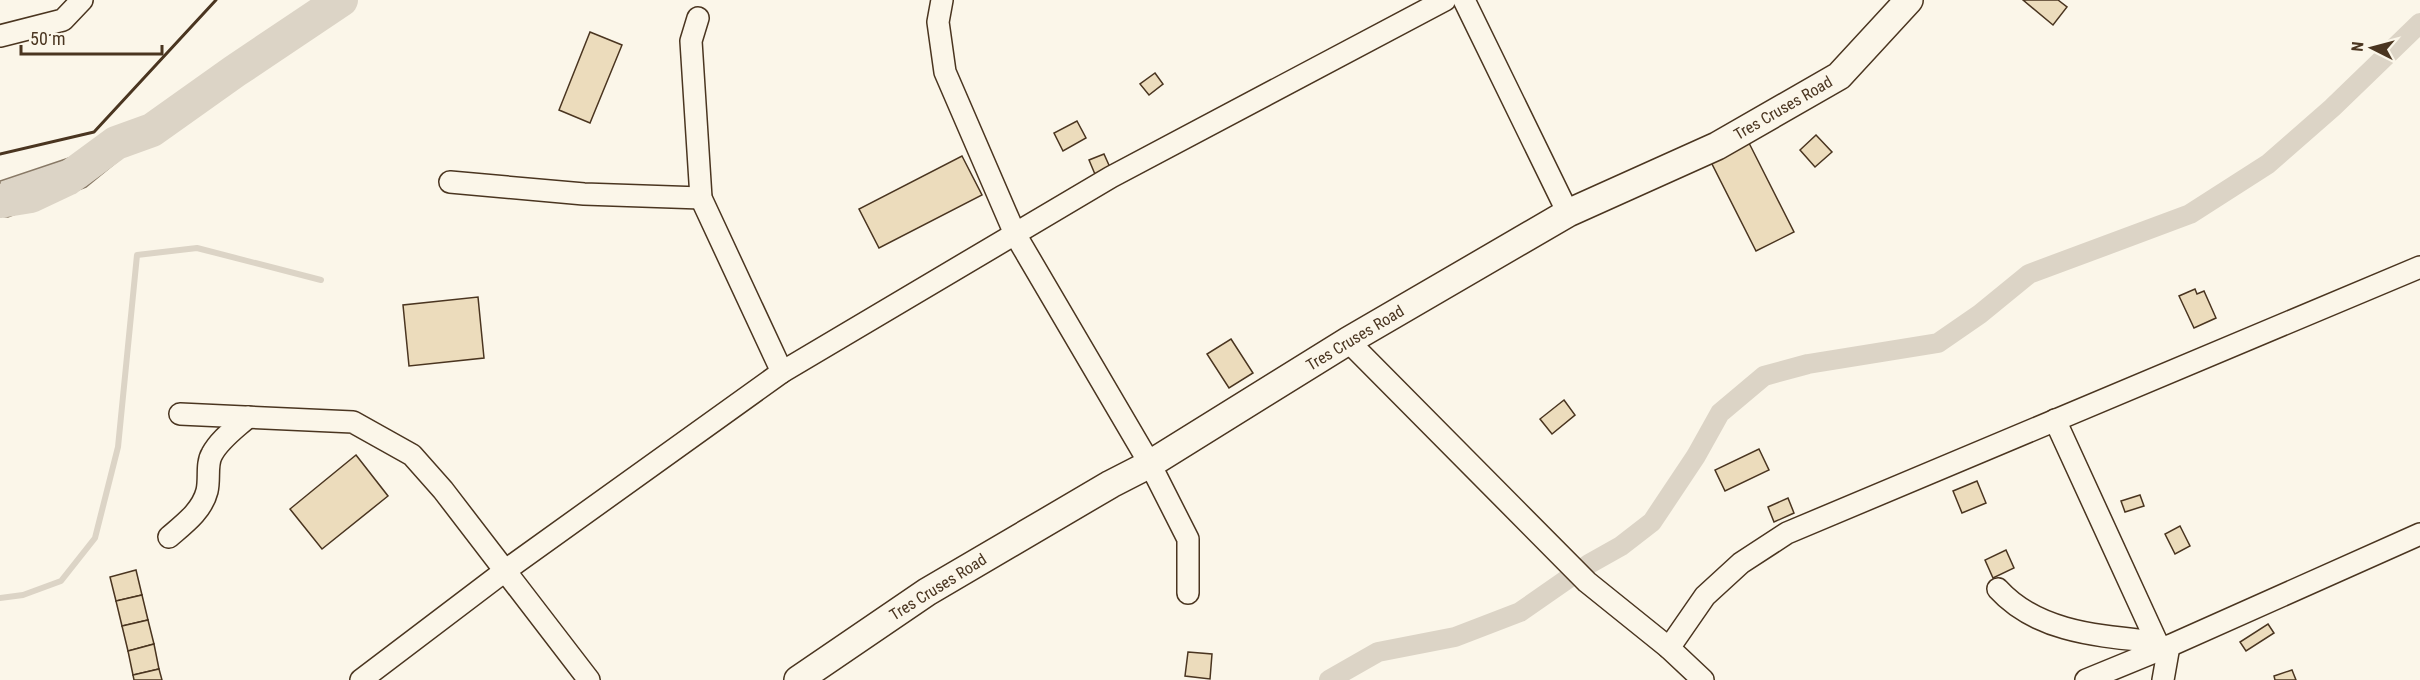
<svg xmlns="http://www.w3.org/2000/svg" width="2420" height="680" viewBox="0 0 2420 680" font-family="'Roboto Condensed',sans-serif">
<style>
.water{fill:#dcd4c6;stroke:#887966;stroke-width:1.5}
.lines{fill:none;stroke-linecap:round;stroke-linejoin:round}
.stream{stroke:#dcd4c6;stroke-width:6}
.canal{stroke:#dcd4c6;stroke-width:20}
.river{stroke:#dcd4c6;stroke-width:34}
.building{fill:#ecdcbc;stroke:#4a3520;stroke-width:1.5}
.minor-casing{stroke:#4a3520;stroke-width:24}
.major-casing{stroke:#4a3520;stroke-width:30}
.minor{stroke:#fbf6e9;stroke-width:21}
.major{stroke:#fbf6e9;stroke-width:27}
.wall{stroke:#4a3520;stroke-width:3}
.labels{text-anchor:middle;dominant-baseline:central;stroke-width:4.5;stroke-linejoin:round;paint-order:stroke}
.street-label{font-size:16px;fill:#4a3520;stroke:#fbf6e9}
</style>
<rect width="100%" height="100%" fill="#fbf6e9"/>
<polygon class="water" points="341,0 343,0 213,99 129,152 86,187 8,217 0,216 0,181 152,130 235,71"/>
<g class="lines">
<polyline class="stream" points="0,598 23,595 61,581 95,538 118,447 137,255 197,248 321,280"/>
<polyline class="canal" points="1329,680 1378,652 1455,637 1520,612 1589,564 1621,546 1652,522 1696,456 1720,413 1764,376 1808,364 1938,343 1980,314 2029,274 2190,214 2268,164 2332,108 2420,23"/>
<polyline class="river" points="0,201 31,196 67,179 116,143 152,130 235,71 341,0"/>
</g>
<g class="building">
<polygon points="2023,0 2058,0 2067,7 2053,25"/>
<polygon points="590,32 622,45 590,123 559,110"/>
<polygon points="1155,73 1163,84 1149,95 1140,84"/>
<polygon points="1077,121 1086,138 1063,151 1054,133"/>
<polygon points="1816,135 1832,152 1815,167 1800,150"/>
<polygon points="1749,143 1794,232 1756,251 1711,162"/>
<polygon points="1104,154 1112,172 1097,179 1089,160"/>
<polygon points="962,156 982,195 879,248 859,209"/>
<polygon points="2195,289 2197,294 2204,291 2216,318 2194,328 2179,296"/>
<polygon points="478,297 484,358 409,366 403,305"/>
<polygon points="1231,339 1253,373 1229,388 1207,354"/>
<polygon points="1564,400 1575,415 1552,434 1540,419"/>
<polygon points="1759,449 1769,470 1725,491 1715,470"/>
<polygon points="356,455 388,496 322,549 290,509"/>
<polygon points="1977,481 1986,503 1962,513 1953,491"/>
<polygon points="2140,495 2144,506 2125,512 2121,501"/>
<polygon points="1788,498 1794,513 1774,522 1768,507"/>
<polygon points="2180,526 2190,546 2175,554 2165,534"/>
<polygon points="2006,550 2014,568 1993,578 1985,560"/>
<polygon points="136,570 142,595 116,601 110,577"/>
<polygon points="142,595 148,620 122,626 116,601"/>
<polygon points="148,620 154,644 128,651 122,626"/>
<polygon points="2268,624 2274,633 2246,651 2240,642"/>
<polygon points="154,644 159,669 133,675 128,651"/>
<polygon points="1188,652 1212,654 1210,679 1185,676"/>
<polygon points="159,669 162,680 134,680 133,675"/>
<polygon points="2292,670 2296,680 2275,680 2274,676"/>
</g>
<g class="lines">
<g class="minor-casing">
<g id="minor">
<polyline points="942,0 938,22 945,72 1015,234 1150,464 1188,539 1188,593"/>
<polyline points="1464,0 1568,213"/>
<polyline points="698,18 691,41 701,198 782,372"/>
<polyline points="0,36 63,20 82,0"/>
<polyline points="450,182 584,194 701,198"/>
<polyline points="1348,341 1587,582 1669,648 1703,680"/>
<polyline points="180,414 353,422 412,455 443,490 589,680"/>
<polyline points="2055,420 2160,649"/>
<path d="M169 537C184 524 202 511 207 491 210 479 206 464 212 454 220 439 236 428 248 417"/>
<path d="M1998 589C2038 633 2101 636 2157 642"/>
<polyline points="1669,648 1705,596 1741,563 1787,533 2420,267"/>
<polyline points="361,680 506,570 782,372 1111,177 1445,0"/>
<polyline points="2086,680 2169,646 2420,534"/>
<polyline points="2163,680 2169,646"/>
</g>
</g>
<g class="major-casing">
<polyline id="major" points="798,680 927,592 1111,484 1150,464 1348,341 1568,213 1717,146 1839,76 1909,0"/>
</g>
<use href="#minor" class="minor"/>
<use href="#major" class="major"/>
<polyline class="wall" points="0,154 94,132 216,0"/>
</g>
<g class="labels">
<g class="street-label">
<text transform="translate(1783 108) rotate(-30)">Tres Cruses Road</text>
<text transform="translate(1355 338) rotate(-31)">Tres Cruses Road</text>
<text transform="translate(938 587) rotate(-32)">Tres Cruses Road</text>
</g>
</g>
<g transform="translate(2372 48) rotate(276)" stroke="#fbf6e9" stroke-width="4.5" paint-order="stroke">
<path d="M0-4.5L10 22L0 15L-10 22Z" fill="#4a3520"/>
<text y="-9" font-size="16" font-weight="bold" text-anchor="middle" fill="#4a3520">N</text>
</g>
<path d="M21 45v9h141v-9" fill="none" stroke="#4a3520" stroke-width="3"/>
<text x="30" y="45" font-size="18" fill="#4a3520" stroke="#fbf6e9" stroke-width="4.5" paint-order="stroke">50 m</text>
</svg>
